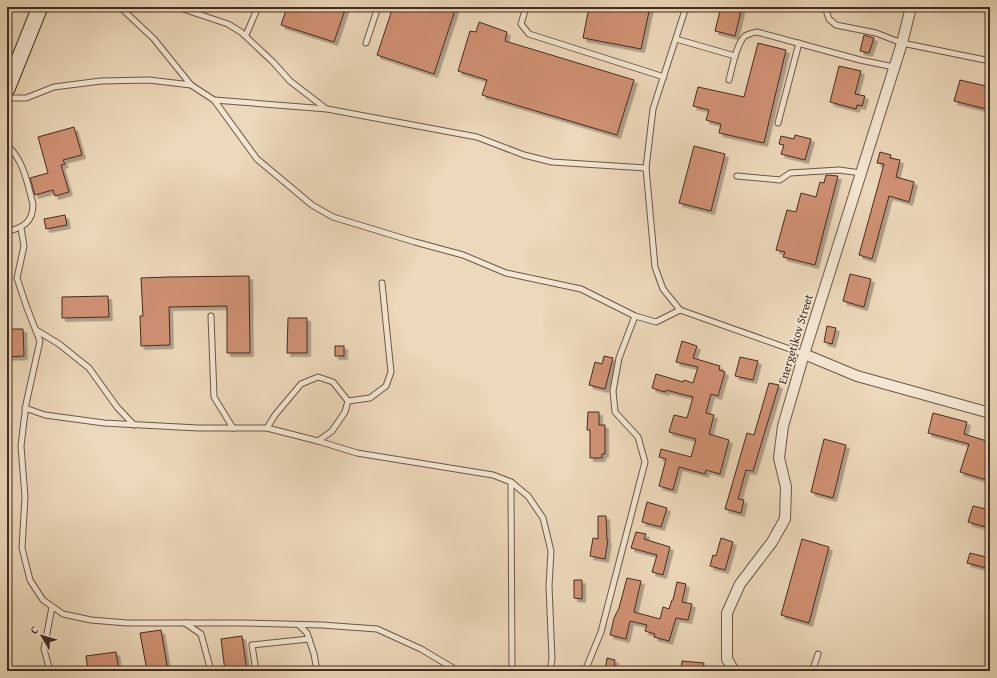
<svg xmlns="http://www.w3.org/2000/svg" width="997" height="678" viewBox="0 0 997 678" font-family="'Gentium Book Plus',serif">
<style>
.building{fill:#d09173;stroke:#412c22;filter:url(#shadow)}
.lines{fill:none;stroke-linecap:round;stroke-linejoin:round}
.lane-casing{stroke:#6c5748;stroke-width:7}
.street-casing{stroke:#6c5748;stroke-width:12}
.secondary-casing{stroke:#412c22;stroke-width:17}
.lane{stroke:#f3e6d2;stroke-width:5}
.street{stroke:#f3e6d2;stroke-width:10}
.secondary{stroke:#f3e6d2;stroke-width:15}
.labels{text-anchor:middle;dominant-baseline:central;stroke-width:3;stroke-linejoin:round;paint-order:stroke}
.street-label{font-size:12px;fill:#412c22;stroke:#f3e6d2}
</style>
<defs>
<filter id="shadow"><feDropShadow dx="3.5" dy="3.5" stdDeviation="0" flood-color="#0004"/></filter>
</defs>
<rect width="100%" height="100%" fill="#ecd8ba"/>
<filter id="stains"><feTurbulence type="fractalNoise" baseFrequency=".005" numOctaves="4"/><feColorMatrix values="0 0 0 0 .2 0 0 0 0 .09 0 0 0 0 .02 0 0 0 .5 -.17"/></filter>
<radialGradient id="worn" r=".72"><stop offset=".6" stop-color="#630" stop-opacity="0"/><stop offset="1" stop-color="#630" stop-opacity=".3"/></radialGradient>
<g class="building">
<polygon points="287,7 346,7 334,42 281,25"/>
<polygon points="393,7 456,7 434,74 377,55"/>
<polygon points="589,7 650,7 641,49 583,38"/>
<polygon points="721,7 742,7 735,36 715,31"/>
<polygon points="479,22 507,32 505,41 634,80 617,135 482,95 487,80 458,71 470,31 476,32"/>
<polygon points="864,35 874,38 869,53 860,51"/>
<polygon points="758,43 786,50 764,143 719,133 721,124 706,120 709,110 693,106 698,87 744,97"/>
<polygon points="839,66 861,71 855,94 865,96 862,106 857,105 856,109 830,102"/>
<polygon points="960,80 990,87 990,110 954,101"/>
<polygon points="74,127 82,155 63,160 65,164 61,165 69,192 55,196 53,190 35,195 30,178 48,173 38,137"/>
<polygon points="795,135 811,139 805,160 781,154 784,145 779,144 781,136 794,139"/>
<polygon points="694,146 725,154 711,211 679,203"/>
<polygon points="880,152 891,155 890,158 900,160 896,177 914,182 909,202 889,196 872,259 859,255 884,164 877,163"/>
<polygon points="826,175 838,176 815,265 783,257 785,252 776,250 787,210 796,212 801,193 816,197 820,182 824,183"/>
<polygon points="65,215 67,225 46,229 44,219"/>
<polygon points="850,274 871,279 864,307 843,301"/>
<polygon points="249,276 250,353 227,353 227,306 169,307 170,345 141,346 140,316 143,316 141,278 168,277"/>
<polygon points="108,296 109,317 62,318 62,297"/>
<polygon points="288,318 307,318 307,353 287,353"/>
<polygon points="827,326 836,328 832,344 824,342"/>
<polygon points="7,329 23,329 24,356 7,357"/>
<polygon points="682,341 697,346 693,358 720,366 719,370 725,372 718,396 711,394 706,413 714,415 709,434 729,440 720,474 706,470 705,474 679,467 673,490 659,486 666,459 659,457 661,449 691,457 696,439 669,432 674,415 687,418 693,397 666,390 665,392 652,388 656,374 683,382 684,380 693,383 698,367 676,362"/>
<rect x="335" y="346" width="9" height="10"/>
<polygon points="604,356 613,358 605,389 589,385 595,362 602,364"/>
<polygon points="740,357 758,361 753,380 735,376"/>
<polygon points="769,383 779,385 753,471 746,470 738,499 744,500 741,513 725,509 747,433 754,435"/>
<polygon points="588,412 599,412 599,425 605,425 605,454 602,454 602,458 590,458 590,430 587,430"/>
<polygon points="933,413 967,422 964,434 990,442 990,481 960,472 969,444 928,433"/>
<polygon points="824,439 846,445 833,498 811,492"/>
<polygon points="647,502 667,508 661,527 642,522"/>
<polygon points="973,506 990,510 986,527 968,522"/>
<polygon points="598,516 606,516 607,540 608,540 605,559 590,556 593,538 598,539"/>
<polygon points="636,532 646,534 644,539 670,547 663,575 652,572 657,555 631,548"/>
<polygon points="721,538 733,542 725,570 710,566 713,555 716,556"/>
<polygon points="802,539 829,547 809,623 781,615"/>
<polygon points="970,553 990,558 990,569 967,563"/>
<polygon points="627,578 641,581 634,612 660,619 663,607 669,609 672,600 673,600 677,582 686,584 682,602 692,604 688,620 676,618 669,641 654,637 655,634 645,631 647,625 630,621 626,639 610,635 614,618 619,608"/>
<polygon points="574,580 582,580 582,599 574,598"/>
<polygon points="161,630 168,671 147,671 140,633"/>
<polygon points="242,636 247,671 225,671 221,639"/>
<polygon points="116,652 119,671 88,671 86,656"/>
<polygon points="607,658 615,660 614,671 605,671"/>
<polygon points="682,661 704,663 703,671 681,671"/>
</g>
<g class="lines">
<g class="lane-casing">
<g id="lane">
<polyline points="120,7 154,39 191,85 214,100 257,159 312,205 333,217 415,242 463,255 506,273 581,289 635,316 656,322 680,310"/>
<polyline points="177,7 228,24 241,32 273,62 290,81 325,108"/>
<polyline points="526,7 521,24 529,34 664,77"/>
<polyline points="686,7 653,109 646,168 655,267 663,289 680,310 804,354"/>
<polyline points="825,7 829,19 836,25 876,33 902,43 990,61"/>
<polyline points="246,35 258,7"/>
<polyline points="676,39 735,56"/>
<polyline points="366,43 378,7"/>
<path d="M729 80C732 69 736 44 745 36 748 34 753 33 757 32L860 60 894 67"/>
<polyline points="7,98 26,98 54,87 101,81 149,80 191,85"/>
<polyline points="214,100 327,109 477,137 524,155 552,162 646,168"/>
<polyline points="778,123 799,43"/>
<path d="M7 145C24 161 27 182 33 204 33 223 23 227 7 232"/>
<polyline points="737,176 780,180 790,173 839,170 861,173"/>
<polyline points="21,228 24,246 17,278 27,308 40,341 26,404 21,446 25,497 22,548 30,580 43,600 63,614 91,620 127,623 242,623 322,625 377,629 421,649 458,671"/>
<polyline points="211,316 214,397 233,428"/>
<polyline points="36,330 59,344 89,368 117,407 134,425"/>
<polyline points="25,408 45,415 104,423 198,428 267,428 318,441 357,453 493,475 511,482 528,496 543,518 551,551 549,586 552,659 550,671"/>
<polyline points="267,428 275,415 301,384 318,377 333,382 348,401"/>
<polyline points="318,441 332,431 345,412 348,401 370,398 386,386 391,372 382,283"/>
<polyline points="511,482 512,671"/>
<polyline points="185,623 201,634 211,671"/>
<polyline points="299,625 307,633 314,654 317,671"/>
<polyline points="50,671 44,649 52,607"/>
<polyline points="256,671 252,645 309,639"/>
<polyline points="585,671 601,632 645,462 638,437 615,412 613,391 619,358 635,316"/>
<polyline points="811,671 813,669 818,654"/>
</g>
</g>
<g class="street-casing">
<g id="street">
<polyline points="804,354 857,376 990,413"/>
<polyline points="734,671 727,659 727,613 740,584 772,542 785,519 786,487 779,458 783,426 804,354 902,43 911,7"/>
</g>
</g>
<g class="secondary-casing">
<polyline id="secondary" points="7,89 40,7"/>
</g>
<use href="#lane" class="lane"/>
<use href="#street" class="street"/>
<use href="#secondary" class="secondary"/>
</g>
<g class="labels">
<g class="street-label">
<text transform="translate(795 339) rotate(-73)">Energetikov Street</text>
</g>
</g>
<rect width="997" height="678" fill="none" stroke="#ecd8ba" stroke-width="24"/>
<rect x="8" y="8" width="981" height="662" fill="none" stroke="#412c22" stroke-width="2"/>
<rect x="12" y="12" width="973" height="654" fill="none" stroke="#412c22"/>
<g transform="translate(42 636) rotate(308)" stroke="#f3e6d2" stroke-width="3" paint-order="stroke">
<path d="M0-3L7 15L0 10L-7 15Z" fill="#412c22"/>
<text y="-6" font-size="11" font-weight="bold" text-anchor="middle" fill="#412c22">С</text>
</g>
<rect width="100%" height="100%" filter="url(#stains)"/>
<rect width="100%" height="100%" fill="url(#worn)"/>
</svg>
